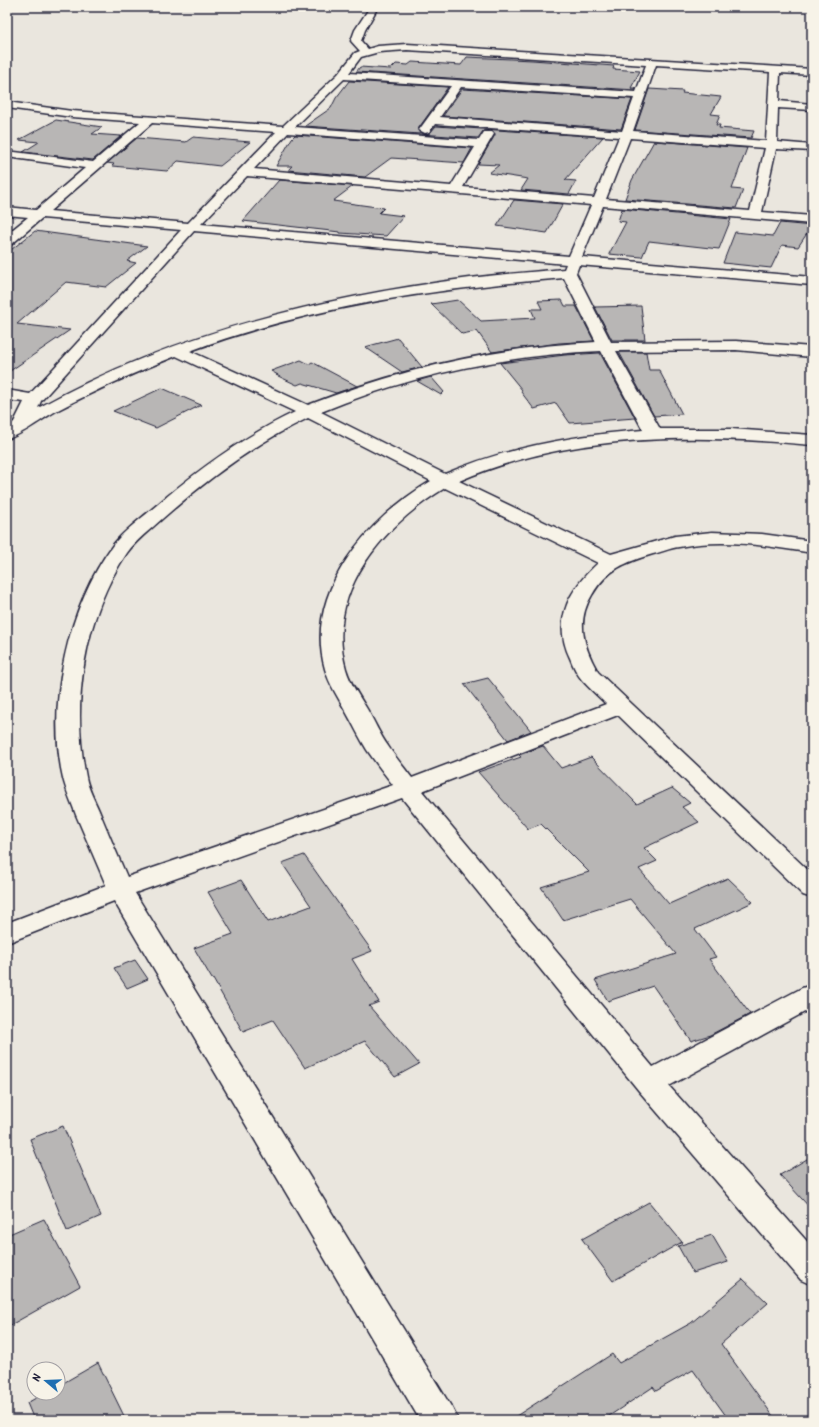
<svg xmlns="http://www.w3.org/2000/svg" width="819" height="1427" viewBox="0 0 819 1427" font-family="Kalam,sans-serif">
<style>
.building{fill:#b8b6b5;stroke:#22223b}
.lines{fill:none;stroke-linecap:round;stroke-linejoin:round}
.street-casing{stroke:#22223b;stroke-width:3}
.street{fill:#f7f3e8;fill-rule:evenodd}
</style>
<rect width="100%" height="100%" fill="#eae6de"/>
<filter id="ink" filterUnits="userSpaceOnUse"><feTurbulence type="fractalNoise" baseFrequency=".025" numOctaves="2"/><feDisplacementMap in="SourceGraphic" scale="8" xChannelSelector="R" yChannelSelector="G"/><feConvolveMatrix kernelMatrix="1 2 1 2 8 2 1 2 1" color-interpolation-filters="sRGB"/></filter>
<g filter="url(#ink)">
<g class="building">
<polygon points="467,57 532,60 614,66 613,69 640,71 631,88 636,88 635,90 356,72 360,67 391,69 396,64 408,65 412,62 461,65"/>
<polygon points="349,81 448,87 418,129 418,131 424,134 430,133 436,126 603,137 565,180 576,181 569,194 521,190 528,179 489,173 499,165 478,164 495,135 492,130 483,131 478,138 305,126 331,108 336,98"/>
<polygon points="462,89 632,99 621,129 443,116"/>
<polygon points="649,89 683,91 682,93 721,97 711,114 720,115 716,125 720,125 719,128 754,131 751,138 635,130"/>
<polygon points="56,120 102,127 92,134 121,136 93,160 23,152 39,142 19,140"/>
<polygon points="295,135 472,148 464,163 391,158 365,177 288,170 292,166 276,166 292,138"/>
<polygon points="193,137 250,142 220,166 178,161 167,171 112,166 114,164 107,163 137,138 186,142"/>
<polygon points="654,141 747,148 732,189 743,190 736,208 625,199 632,180"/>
<polygon points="279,180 353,186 333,201 384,208 379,213 404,216 386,236 340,233 340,232 243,221"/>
<polygon points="514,200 563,204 547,233 497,226"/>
<polygon points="622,209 731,219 719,249 649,241 642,257 609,254 626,222 618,221"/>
<polygon points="780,223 812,226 798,247 782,245 771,268 723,263 735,232 773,236"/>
<polygon points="35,231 147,246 127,261 136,263 106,287 66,282 17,324 70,330 7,373 7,253"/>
<polygon points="458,300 481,321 535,318 531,309 542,309 538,301 562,300 565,306 576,306 594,341 559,343 492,352 477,331 462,334 431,304"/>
<polygon points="641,306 645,340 612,340 595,307"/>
<polygon points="398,338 422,367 402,372 365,347"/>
<polygon points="619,352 646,352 649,370 659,370 682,414 654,416"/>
<polygon points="600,353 635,418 570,423 556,403 534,409 521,392 522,390 500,363 565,355"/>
<polygon points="301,360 309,364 312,362 357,386 336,393 302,383 297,385 276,375 278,375 271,371"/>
<polygon points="431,377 444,392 441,395 417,381"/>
<polygon points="162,388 201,405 156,428 113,411"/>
<polygon points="488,678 527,726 531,731 508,740 464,684"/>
<polygon points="543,746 561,768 591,757 637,804 672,788 690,803 682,807 699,822 644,848 657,861 639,869 669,904 728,878 753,902 695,929 716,957 709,959 750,1014 710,1035 691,1041 653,986 608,1001 595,980 676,954 630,899 563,920 541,887 589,872 541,824 528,829 478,772 521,757 519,755"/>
<polygon points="304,855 372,951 352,959 379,1002 369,1006 419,1064 395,1077 365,1041 305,1068 273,1020 243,1032 213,979 212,979 194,948 233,934 208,892 241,880 268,922 311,906 282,863"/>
<polygon points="135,960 148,979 127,988 114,968"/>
<polygon points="63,1126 101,1216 67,1231 30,1139"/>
<polygon points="812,1156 812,1210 780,1175"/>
<polygon points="649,1202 682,1242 613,1281 582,1239"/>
<polygon points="44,1219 80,1286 7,1327 7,1235"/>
<polygon points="712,1235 728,1262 693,1273 678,1246"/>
<polygon points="743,1279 768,1303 721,1344 776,1420 729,1420 693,1370 656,1391 653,1387 603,1420 510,1420 612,1354 619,1363 691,1323"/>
<polygon points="98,1363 126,1420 34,1420 27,1403 45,1393 58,1393 58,1386"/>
</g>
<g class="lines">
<g class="street-casing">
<path id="street" d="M370 7H378L365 30 361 41 368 49 378 46 407 44 812 69V75L780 73 779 101 812 104V110L778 108 777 142 812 145V151L776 149 762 212 812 216V224L603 206 582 257 812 277V285L579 265 576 273 611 342 736 341 812 347V357L736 350 616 351 660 429H731L812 435V445C693 434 570 433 459 481L611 554 675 536 712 532 762 534 812 541V553C769 546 723 538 679 547 670 548 662 552 653 554 626 562 607 569 592 595 576 621 583 646 598 672L812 874V898L803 895 618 715 422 791 653 1067 802 988 812 985V1008L669 1086 812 1247V1285L801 1280 639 1091 402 798 135 893 452 1408 458 1420H420L114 901 7 943V923L106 885C96 862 86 838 76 815 72 803 66 791 63 778 46 704 68 606 113 545 123 532 138 521 151 510 195 472 242 437 295 412L176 356C136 372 96 390 58 410 43 418 22 435 7 439V427L14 422 24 402 7 400V390L30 394 181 230 42 218 12 244 7 245V234L28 217 7 215V207L36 210 85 168 7 157V151L93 162 140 122 72 117 7 108V102L72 111 283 126 338 74 355 53 360 51 351 41 355 30ZM407 50 646 65 636 92 349 73 361 57 379 52ZM656 65 770 72 766 141 633 131ZM344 79 451 86 419 130 425 133 429 132 435 124 619 137 594 198 463 187 494 134 492 132H484L479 140 295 127ZM461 87 634 98 622 131 440 117ZM152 123 276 132 188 223 50 211ZM288 133 475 147 451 186 254 169ZM630 138 765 148 750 211 606 199ZM247 176 591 205 569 256 201 224ZM194 231 566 264 564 269C532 272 501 274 470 278 320 297 170 334 38 408L41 401ZM564 278 596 342C497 347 400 369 308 405L190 351C312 306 435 289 564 278ZM601 351 643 430C576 435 507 447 445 474L321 412C410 375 504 355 601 351ZM308 418 431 481C369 518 303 591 325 669 329 684 338 697 345 710 353 724 359 737 367 750 375 762 384 773 393 785L127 877C118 856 109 835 100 813 95 801 88 789 86 777 71 703 84 616 127 553 136 540 150 530 162 519 206 480 254 444 308 418ZM445 488 598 563C569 589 552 621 570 658 573 666 577 674 582 680 589 688 598 696 606 704L412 778C404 767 395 757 388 746 380 735 374 721 367 709 359 696 350 683 346 669 324 592 384 525 445 488Z"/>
</g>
<use href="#street" class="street"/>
</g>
</g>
<rect width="819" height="1427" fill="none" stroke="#f7f3e8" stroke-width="24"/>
<rect x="12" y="12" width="795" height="1403" fill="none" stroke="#22223b" stroke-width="1.5" filter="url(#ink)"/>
<g transform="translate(46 1381) rotate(289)"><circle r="19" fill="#f7f3e8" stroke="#a29fa3"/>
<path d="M0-3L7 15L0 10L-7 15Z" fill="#1f6fb2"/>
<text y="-6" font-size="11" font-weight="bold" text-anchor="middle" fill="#22223b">N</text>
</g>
</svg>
